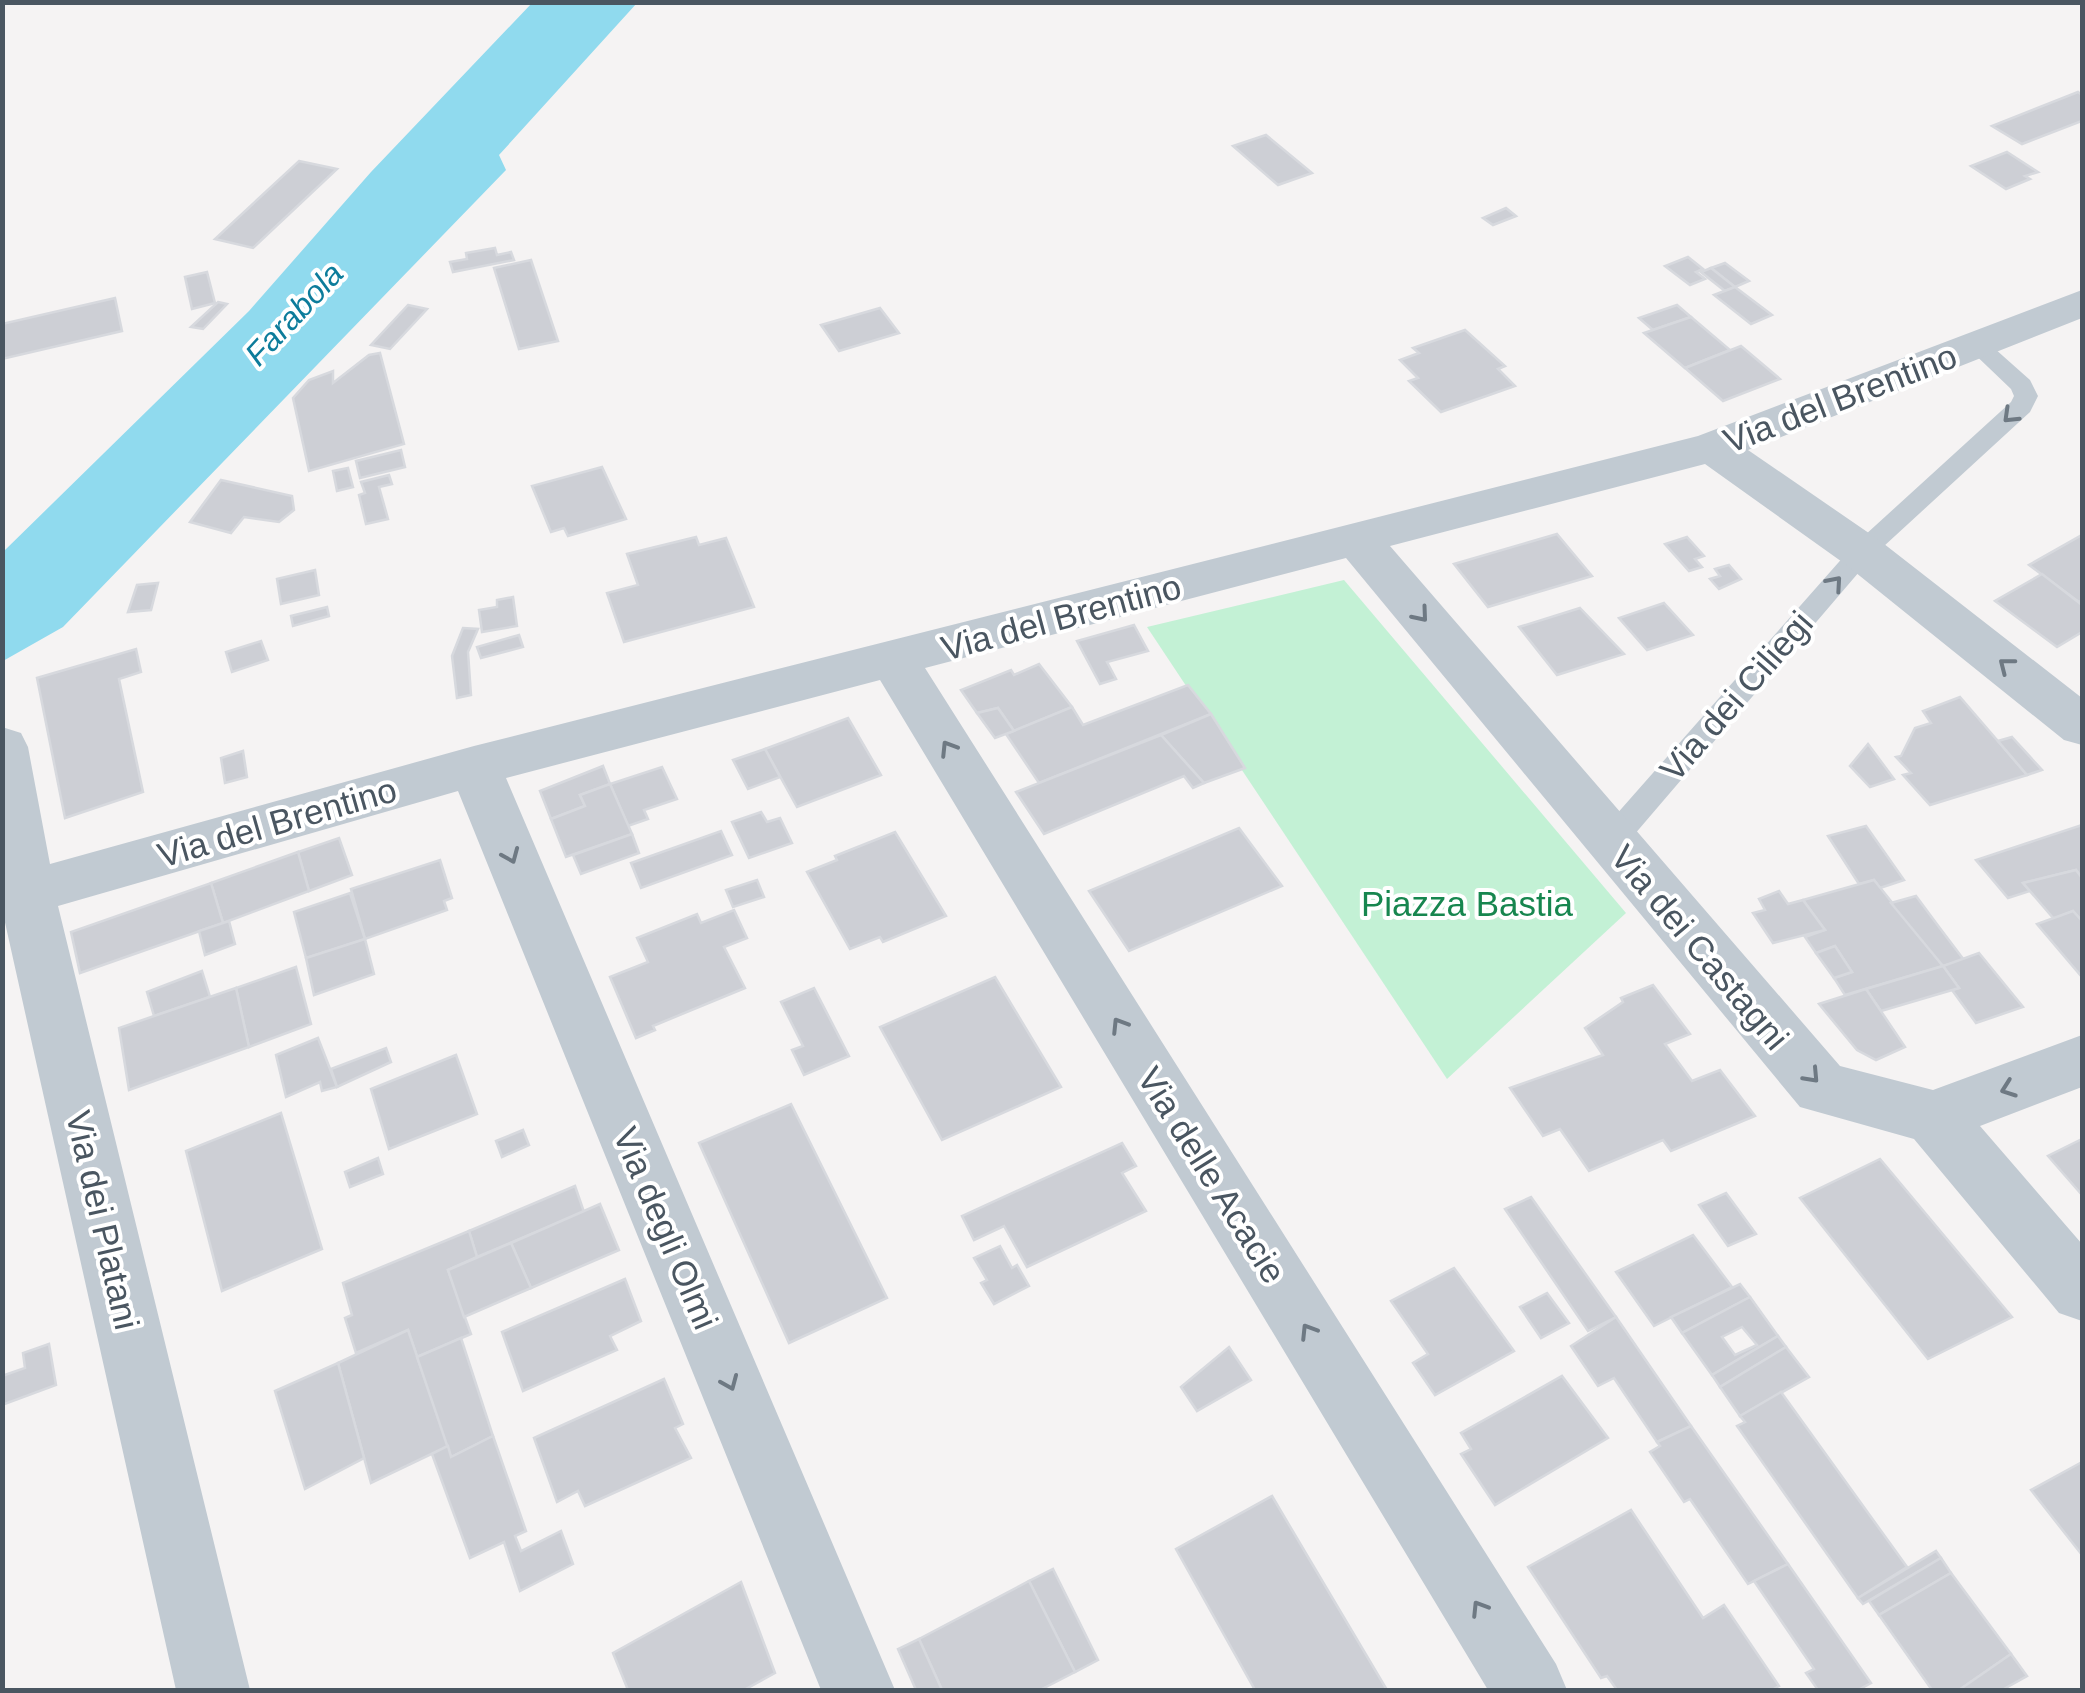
<svg xmlns="http://www.w3.org/2000/svg" width="2085" height="1693" viewBox="0 0 2085 1693" font-family="Arial,sans-serif">
<style>
.green{fill:#c3f1d5}
.water{fill:#90daee}
.building{fill:#cdcfd5;stroke:#d7d9de;stroke-width:2.5;fill-rule:evenodd}
.lines{fill:none;stroke-linecap:round;stroke-linejoin:round}
.service{fill:#c1cad2;fill-rule:evenodd}
.minor{fill:#c1cad2;fill-rule:evenodd}
.oneway{stroke:#6e7983}
.labels{text-anchor:middle;dominant-baseline:central;stroke-width:8;stroke-linejoin:round;paint-order:stroke}
.far-water-label{font-size:32px;font-style:italic;fill:#0c7c9b;stroke:#fff}
.street-label{font-size:35px;fill:#4a5661;stroke:#fff}
.park-label{font-size:35px;fill:#17864f;stroke:#fff}
</style>
<rect width="100%" height="100%" fill="#f5f3f3"/>
<polygon class="green" points="1344,580 1626,913 1447,1079 1147,627"/>
<polygon class="water" points="532,3 637,3 499,155 506,170 63,627 3,661 3,552 249,311 371,172"/>
<g class="building">
<polygon points="2078,92 2082,95 2082,121 2022,144 1992,126"/>
<polygon points="1266,135 1312,173 1278,185 1233,146"/>
<polygon points="2007,152 2038,172 2025,176 2030,179 2006,189 1971,166"/>
<polygon points="299,161 337,169 253,248 215,239"/>
<polygon points="1506,208 1516,216 1493,225 1483,218"/>
<polygon points="495,248 497,255 511,252 514,260 453,272 450,262 467,259 466,253"/>
<polygon points="1688,257 1703,269 1696,272 1705,279 1690,285 1665,266"/>
<polygon points="531,260 558,341 519,349 494,268"/>
<polygon points="1725,263 1749,281 1735,287 1711,268"/>
<polygon points="1711,268 1735,287 1725,291 1701,272"/>
<polygon points="207,272 215,303 192,309 185,277"/>
<polygon points="1735,287 1772,315 1751,324 1714,295"/>
<polygon points="115,298 122,331 2,359 2,324"/>
<polygon points="218,302 227,304 203,329 191,327"/>
<polygon points="408,305 427,309 390,349 371,345"/>
<polygon points="1677,305 1691,317 1653,330 1639,318"/>
<polygon points="880,308 899,333 839,351 821,325"/>
<polygon points="1691,317 1730,350 1685,368 1644,333"/>
<polygon points="1465,330 1505,366 1498,369 1515,386 1441,412 1409,381 1418,378 1400,360 1419,353 1413,348"/>
<polygon points="1741,346 1780,379 1723,401 1685,368"/>
<polygon points="380,353 404,444 309,471 293,398 309,380 333,371 333,383 369,355"/>
<polygon points="401,450 405,467 360,478 356,461"/>
<polygon points="602,467 626,519 568,536 564,528 551,532 532,486"/>
<polygon points="348,468 353,487 337,491 333,471"/>
<polygon points="389,475 392,484 379,487 388,519 366,524 359,495 365,493 361,482"/>
<polygon points="221,480 292,496 294,510 279,522 244,517 231,533 190,522"/>
<polygon points="1557,534 1592,576 1488,607 1454,564"/>
<polygon points="2082,535 2082,600 2079,602 2029,565"/>
<polygon points="696,537 699,545 726,538 754,607 624,642 607,593 638,585 627,554"/>
<polygon points="1687,537 1704,556 1695,559 1702,567 1689,571 1665,544"/>
<polygon points="1729,565 1741,579 1719,589 1710,579 1720,576 1715,569"/>
<polygon points="315,570 319,595 281,604 277,579"/>
<polygon points="2042,574 2082,605 2082,632 2057,647 1995,601"/>
<polygon points="158,583 151,610 128,612 137,585"/>
<polygon points="513,597 517,626 482,632 479,610 497,607 497,600"/>
<polygon points="1664,603 1693,635 1647,650 1619,618"/>
<polygon points="327,607 329,616 293,626 291,616"/>
<polygon points="1580,608 1624,654 1557,675 1519,627"/>
<polygon points="1134,625 1148,651 1107,662 1116,679 1100,684 1077,641"/>
<polygon points="463,628 478,629 468,652 471,695 457,698 452,656"/>
<polygon points="519,635 523,647 481,658 477,647"/>
<polygon points="261,641 268,660 232,672 226,652"/>
<polygon points="136,649 141,672 119,679 143,792 65,818 37,678"/>
<polygon points="1039,664 1072,707 1014,731 998,708 977,713 961,690 1011,670 1014,675"/>
<polygon points="1188,685 1211,714 1039,783 1006,734 1072,707 1083,725"/>
<polygon points="1960,697 2027,775 1930,805 1903,775 1911,773 1896,757 1901,756 1915,728 1931,723 1923,711"/>
<polygon points="998,708 1014,731 995,738 977,713"/>
<polygon points="1211,714 1245,768 1204,783 1161,735"/>
<polygon points="848,718 881,775 797,807 765,749"/>
<polygon points="1161,735 1204,783 1193,788 1184,776 1044,834 1016,792"/>
<polygon points="2012,737 2042,770 2027,775 1998,741"/>
<polygon points="1868,744 1894,779 1870,787 1850,766"/>
<polygon points="765,749 780,777 748,789 733,760"/>
<polygon points="243,751 247,777 225,783 221,758"/>
<polygon points="603,766 610,784 580,795 585,806 551,819 540,791"/>
<polygon points="662,767 677,799 644,810 648,819 628,826 610,784"/>
<polygon points="610,784 632,834 566,857 551,819 585,806 580,795"/>
<polygon points="761,812 767,822 780,818 792,843 749,858 732,822"/>
<polygon points="2082,825 2082,878 2076,870 2023,883 2030,891 2008,898 1976,860"/>
<polygon points="1866,826 1904,880 1880,888 1874,880 1859,884 1828,836"/>
<polygon points="1239,828 1282,886 1129,951 1089,891"/>
<polygon points="721,831 732,855 641,888 631,863"/>
<polygon points="895,832 946,916 883,942 880,937 850,949 807,872 837,860 835,856"/>
<polygon points="632,834 639,853 581,874 573,855"/>
<polygon points="339,838 352,875 309,891 298,852"/>
<polygon points="298,852 309,891 223,923 211,883"/>
<polygon points="440,860 452,898 444,901 447,910 365,939 351,889"/>
<polygon points="2076,870 2082,878 2082,921 2073,911 2054,919 2023,883"/>
<polygon points="757,880 764,897 733,907 726,890"/>
<polygon points="1874,880 1943,966 1845,995 1834,978 1852,972 1835,946 1816,953 1805,937 1825,930 1803,900"/>
<polygon points="211,883 223,923 80,973 71,932"/>
<polygon points="1779,891 1788,904 1803,900 1825,930 1773,943 1753,913 1765,910 1759,899"/>
<polygon points="350,893 365,939 306,958 294,912"/>
<polygon points="1916,896 1939,927 1964,960 1943,966 1891,903"/>
<polygon points="734,910 747,938 724,947 745,988 653,1026 655,1030 636,1038 610,977 648,962 637,938 697,914 701,923"/>
<polygon points="2073,911 2082,921 2082,977 2037,924"/>
<polygon points="229,921 235,944 205,955 199,931"/>
<polygon points="365,939 374,974 314,995 306,958"/>
<polygon points="1835,946 1852,972 1834,978 1816,953"/>
<polygon points="1979,953 2023,1007 1976,1023 1952,990 1959,988 1943,966"/>
<polygon points="1943,966 1959,988 1881,1011 1866,989"/>
<polygon points="296,967 311,1024 249,1047 236,988"/>
<polygon points="202,971 210,997 154,1016 147,992"/>
<polygon points="995,977 1061,1087 942,1140 880,1027"/>
<polygon points="1653,985 1690,1034 1665,1044 1692,1081 1720,1070 1755,1116 1671,1151 1663,1140 1589,1171 1560,1129 1543,1136 1510,1088 1603,1055 1585,1028 1623,1002 1621,998"/>
<polygon points="236,988 249,1047 129,1090 119,1028"/>
<polygon points="814,988 849,1056 804,1075 792,1050 803,1046 781,1002"/>
<polygon points="1866,989 1905,1047 1876,1060 1857,1050 1819,1004"/>
<polygon points="318,1038 337,1087 322,1091 320,1082 286,1097 276,1055"/>
<polygon points="386,1048 391,1062 337,1087 331,1069"/>
<polygon points="456,1055 477,1114 389,1149 371,1089"/>
<polygon points="791,1104 887,1298 789,1343 699,1143"/>
<polygon points="281,1113 322,1249 222,1291 186,1151"/>
<polygon points="523,1130 529,1145 502,1157 496,1141"/>
<polygon points="2082,1139 2082,1195 2048,1156"/>
<polygon points="1122,1143 1136,1166 1122,1173 1146,1211 1027,1267 1004,1226 974,1240 962,1216"/>
<polygon points="378,1158 383,1174 350,1187 345,1172"/>
<polygon points="1880,1159 2012,1317 1928,1359 1800,1198"/>
<polygon points="575,1186 584,1212 477,1257 469,1231"/>
<polygon points="1726,1193 1756,1234 1728,1246 1699,1205"/>
<polygon points="1531,1197 1616,1317 1588,1331 1505,1209"/>
<polygon points="600,1204 619,1250 531,1288 511,1243"/>
<polygon points="469,1231 477,1257 448,1270 471,1334 417,1357 408,1330 356,1353 345,1318 352,1315 343,1283"/>
<polygon points="1693,1235 1732,1287 1654,1326 1616,1272"/>
<polygon points="511,1243 531,1288 464,1317 448,1270"/>
<polygon points="1000,1246 1012,1268 1017,1265 1029,1286 994,1304 981,1283 987,1280 974,1258"/>
<polygon points="1454,1268 1514,1351 1435,1395 1413,1363 1428,1354 1391,1301"/>
<polygon points="625,1279 641,1321 610,1336 617,1350 523,1391 502,1332"/>
<polygon points="1740,1284 1750,1297 1682,1333 1671,1317"/>
<polygon points="1547,1293 1569,1323 1541,1338 1520,1307"/>
<path d="M1750 1297 1778 1336 1712 1375 1682 1333ZM1742 1327 1757 1345 1735 1355 1722 1337Z"/>
<polygon points="1616,1317 1691,1426 1657,1442 1614,1378 1598,1386 1571,1346"/>
<polygon points="408,1330 448,1446 371,1483 338,1363"/>
<polygon points="1778,1336 1786,1347 1720,1387 1712,1375"/>
<polygon points="461,1338 493,1436 451,1457 417,1357"/>
<polygon points="49,1344 56,1385 2,1405 2,1376 25,1368 23,1353"/>
<polygon points="1229,1347 1251,1380 1197,1411 1181,1387"/>
<polygon points="1786,1347 1809,1377 1740,1416 1720,1387"/>
<polygon points="338,1363 364,1458 305,1489 275,1391"/>
<polygon points="1562,1376 1608,1438 1495,1505 1461,1454 1471,1449 1461,1433"/>
<polygon points="664,1379 683,1424 675,1428 691,1458 585,1506 578,1491 557,1502 534,1438"/>
<polygon points="1781,1392 1907,1567 1858,1598 1737,1426 1745,1422 1740,1416"/>
<polygon points="1691,1426 1788,1564 1748,1584 1690,1499 1684,1502 1650,1452 1660,1446 1657,1442"/>
<polygon points="493,1436 526,1531 515,1536 521,1551 561,1531 573,1564 520,1591 504,1542 470,1558 432,1454 448,1446 451,1457"/>
<polygon points="2082,1462 2082,1555 2031,1490"/>
<polygon points="1272,1496 1311,1562 1387,1690 1255,1690 1176,1549"/>
<polygon points="1631,1510 1703,1618 1724,1605 1779,1686 1772,1690 1617,1690 1607,1676 1601,1678 1528,1567"/>
<polygon points="1936,1551 1941,1558 1863,1604 1858,1598"/>
<polygon points="1941,1558 1951,1573 1879,1615 1869,1601"/>
<polygon points="1788,1564 1871,1683 1858,1690 1818,1690 1806,1673 1814,1669 1754,1581"/>
<polygon points="1053,1569 1098,1660 1075,1672 1029,1581"/>
<polygon points="1951,1573 2011,1654 1959,1690 1932,1690 1879,1615"/>
<polygon points="1029,1581 1075,1672 1040,1690 942,1690 919,1639"/>
<polygon points="741,1582 775,1673 744,1690 628,1690 613,1653"/>
<polygon points="919,1639 942,1690 916,1690 898,1649"/>
<polygon points="2011,1654 2027,1676 2002,1690 1959,1690"/>
</g>
<g class="lines">
<polygon class="service" points="1977,338 1985,340 2030,380 2038,396 2030,412 1871,558 1622,849 1611,853 1600,849 1596,841 1600,833 1853,546 2011,402 2014,396 2011,389 1965,345"/>
<polygon class="minor" points="2082,290 2082,318 1748,450 1879,540 2082,698 2082,745 2064,740 1845,564 1705,464 1390,546 1840,1066 1933,1090 2082,1035 2082,1087 1980,1126 2082,1244 2082,1321 2059,1313 1914,1139 1800,1107 1346,558 925,668 1556,1664 1567,1690 1488,1690 880,680 506,778 895,1690 821,1690 458,791 58,906 250,1690 176,1690 2,909 2,727 21,733 28,747 50,864 474,746 1698,436"/>
</g>
<defs><path id="oneway-chevron" d="M-2-3.5L2.5 0L-2 3.5" fill="none" stroke-width="1.6" stroke-linecap="round" stroke-linejoin="round" transform="scale(2.5)"/></defs>
<g class="oneway">
<use href="#oneway-chevron" transform="translate(2010 416) rotate(136)"/>
<use href="#oneway-chevron" transform="translate(1835 583) rotate(-49)"/>
<use href="#oneway-chevron" transform="translate(1421 615) rotate(50)"/>
<use href="#oneway-chevron" transform="translate(2006 665) rotate(-142)"/>
<use href="#oneway-chevron" transform="translate(948 748) rotate(-122)"/>
<use href="#oneway-chevron" transform="translate(511 856) rotate(67)"/>
<use href="#oneway-chevron" transform="translate(1119 1025) rotate(-122)"/>
<use href="#oneway-chevron" transform="translate(1812 1076) rotate(47)"/>
<use href="#oneway-chevron" transform="translate(2008 1089) rotate(160)"/>
<use href="#oneway-chevron" transform="translate(1308 1331) rotate(-122)"/>
<use href="#oneway-chevron" transform="translate(730 1383) rotate(67)"/>
<use href="#oneway-chevron" transform="translate(1479 1608) rotate(-122)"/>
</g>
<g class="labels">
<g class="far-water-label">
<text transform="translate(294 314) rotate(-47)">Farabola</text>
</g>
<g class="street-label">
<text transform="translate(1840 398) rotate(-21)">Via del Brentino</text>
<text transform="translate(1061 617) rotate(-15)">Via del Brentino</text>
<text transform="translate(1736 696) rotate(-49)">Via dei Ciliegi</text>
<text transform="translate(277 822) rotate(-16)">Via del Brentino</text>
<text transform="translate(1700 947) rotate(50)">Via dei Castagni</text>
<text transform="translate(1212 1175) rotate(58)">Via delle Acacie</text>
<text transform="translate(103 1220) rotate(77)">Via dei Platani</text>
<text transform="translate(666 1228) rotate(67)">Via degli Olmi</text>
</g>
<g class="park-label">
<text x="1467" y="903">Piazza Bastia</text>
</g>
</g>
<rect width="2085" height="1693" fill="none" stroke="#4a5661" stroke-width="10"/>
</svg>
